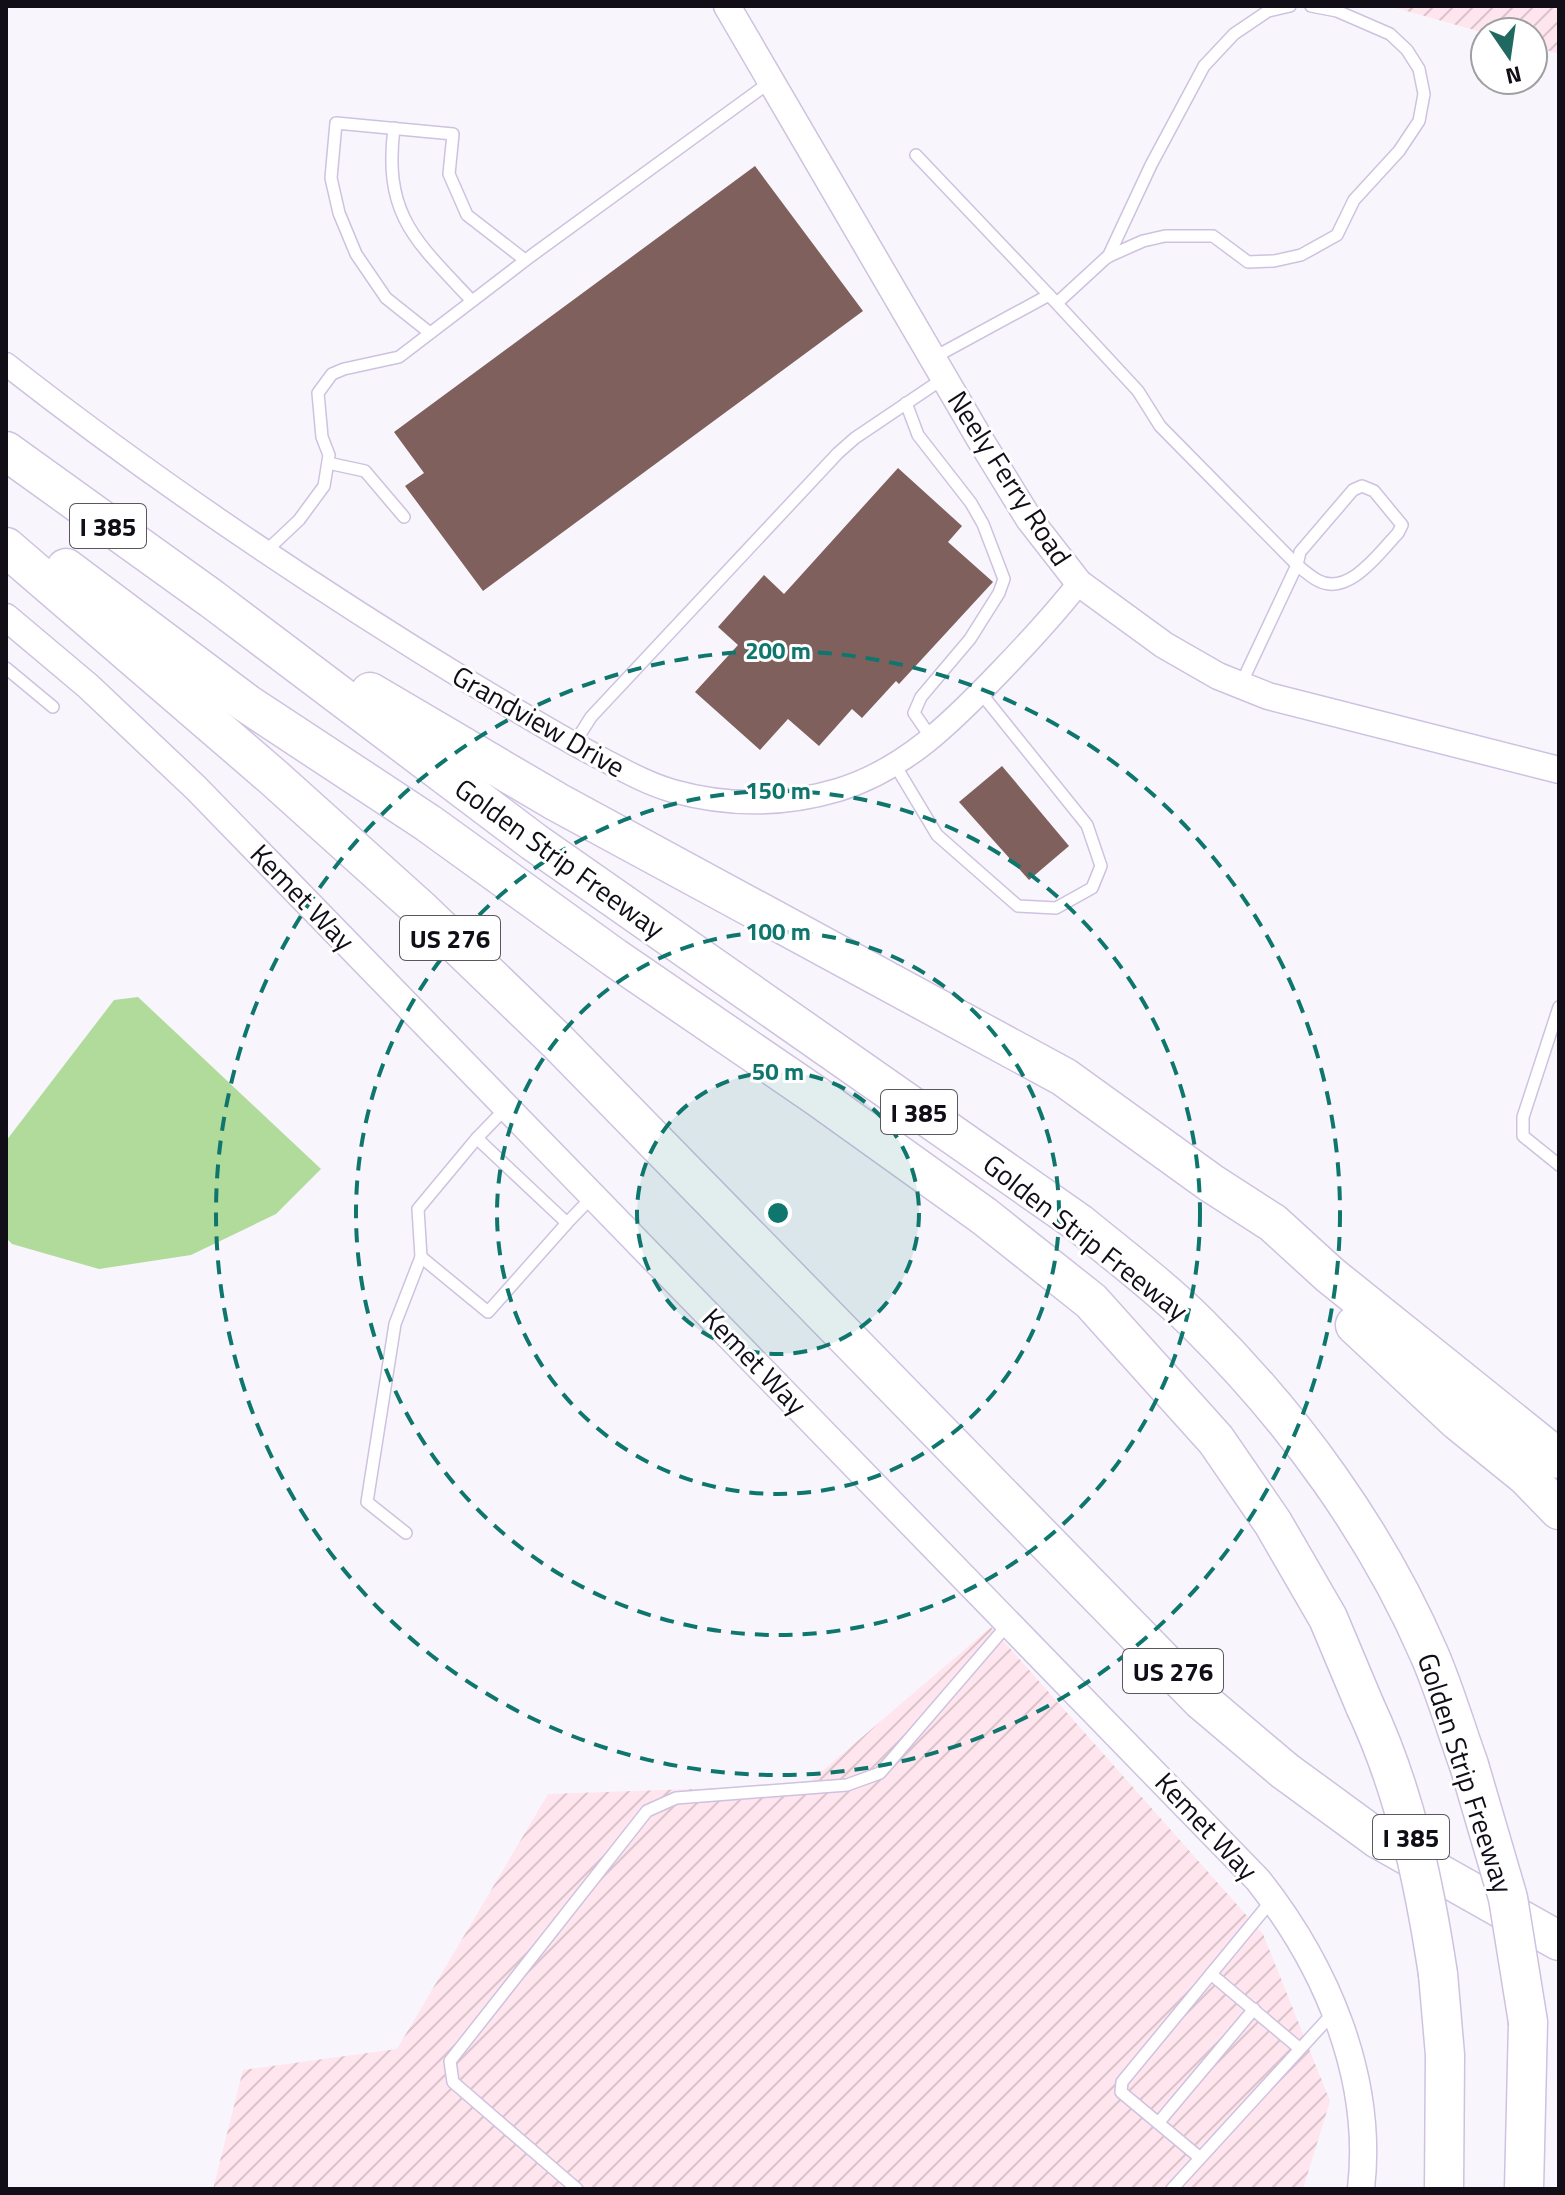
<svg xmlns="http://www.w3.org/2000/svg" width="1565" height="2195" viewBox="0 0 1565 2195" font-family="'Titillium Web',sans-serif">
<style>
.industrial{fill:url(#industrial-furrows)}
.garden{fill:#b1db9a}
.building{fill:#80605c}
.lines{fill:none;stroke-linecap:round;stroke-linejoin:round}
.service-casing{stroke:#cec2e0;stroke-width:14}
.minor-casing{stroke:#cec2e0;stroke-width:25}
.tertiary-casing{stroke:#cec2e0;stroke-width:29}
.motorway-casing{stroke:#cec2e0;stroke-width:41}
.service{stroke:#fff;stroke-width:11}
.minor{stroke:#fff;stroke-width:22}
.tertiary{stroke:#fff;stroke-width:26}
.motorway{stroke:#fff;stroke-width:38}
.motorway-bridge-casing{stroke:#cec2e0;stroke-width:41;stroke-linecap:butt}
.motorway-bridge{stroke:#fff;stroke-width:38}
.ring{fill:none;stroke:#0f766e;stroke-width:4;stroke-dasharray:14 10}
.labels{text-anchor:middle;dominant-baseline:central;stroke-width:6;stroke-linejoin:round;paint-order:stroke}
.shield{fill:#fff;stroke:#59565d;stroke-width:2}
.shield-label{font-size:26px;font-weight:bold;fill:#120e18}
.street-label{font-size:28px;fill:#120e18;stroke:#fff}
.centre{fill:#0f766e;stroke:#fff;stroke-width:4}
.ring-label{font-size:24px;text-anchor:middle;font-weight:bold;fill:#0f766e;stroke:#fff;stroke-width:6;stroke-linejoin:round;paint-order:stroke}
</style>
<defs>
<pattern id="industrial-furrows" width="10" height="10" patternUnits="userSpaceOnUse" patternTransform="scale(2)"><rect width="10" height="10" fill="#ffe5ed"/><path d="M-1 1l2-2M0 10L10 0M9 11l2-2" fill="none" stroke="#dac3ca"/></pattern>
</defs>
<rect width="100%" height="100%" fill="#f8f6fc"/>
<g class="industrial">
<polygon points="1389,6 1559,6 1559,54 1533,46 1533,32 1485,33"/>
<polygon points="991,1627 1263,1934 1330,2101 1303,2189 213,2189 243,2070 397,2049 548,1794 806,1785"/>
</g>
<polygon class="garden" points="138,997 321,1169 276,1214 191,1255 99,1269 12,1244 6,1238 6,1141 114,1000"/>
<g class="building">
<polygon points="755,166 863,311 483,591 405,486 424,473 394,432"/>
<polygon points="898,468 962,526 948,542 993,582 899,684 896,681 862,718 852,709 819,746 788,719 760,750 695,692 738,645 718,627 764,575 784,594"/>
<polygon points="1002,766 1069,846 1029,880 959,802"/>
</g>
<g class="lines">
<g class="service-casing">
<g id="service">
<path d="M394 128C383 216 416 241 472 301"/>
<polyline points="916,155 1049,295"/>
<polyline points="1108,257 1151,165 1204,66 1234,34 1268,11 1290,6"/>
<polyline points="1057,303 1107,257 1143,241 1165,236 1213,236 1248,262 1274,261 1301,255 1337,235 1354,200 1399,151 1419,121 1424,94 1419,69 1407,50 1390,34 1337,11 1311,6"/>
<polyline points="430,333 386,298 356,254 339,213 331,178 336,123 453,134 449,174 467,215 525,260"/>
<polyline points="933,358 1049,295 1138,391 1160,426 1297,565 1241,684"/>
<polyline points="906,403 918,435 971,503 983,524 1004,579 999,593 970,639 921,697 914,713 932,739"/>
<polyline points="328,463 365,471 404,517"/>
<path d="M1362 486 1374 491 1402 525 1398 533C1380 552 1348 598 1317 580 1310 576 1303 570 1297 565L1300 552 1353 490Z"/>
<polyline points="265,552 299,520 324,486 329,455 322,437 318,393 332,374 344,369 399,357 531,256 770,82"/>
<polyline points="6,668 53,707"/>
<polyline points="574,744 591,717 838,453 855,438 944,378"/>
<polyline points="895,765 937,835 1018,906 1056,908 1092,888 1101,866 1087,825 980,692"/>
<polyline points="1559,1007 1523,1117 1523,1136 1559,1165"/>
<polyline points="506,1108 477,1138 484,1145 567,1223 593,1196"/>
<polyline points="421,1257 488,1312 567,1223"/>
<polyline points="406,1533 367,1502 395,1324 421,1257 418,1209 477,1138"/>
<polyline points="1211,1974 1299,2048"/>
<polyline points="1159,2122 1254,2009"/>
<polyline points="1199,2157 1121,2092 1122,2082 1272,1900"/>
<polyline points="577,2189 453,2082 450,2061 647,1811 676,1798 847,1785 880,1773 1009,1623"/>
<polyline points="1172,2189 1334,2012"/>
</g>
</g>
<g class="minor-casing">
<path id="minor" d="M6 364C155 481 312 586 474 685 516 710 558 736 602 759 625 771 648 784 673 791 727 806 784 806 838 790 904 770 951 723 998 674 1026 645 1054 615 1079 583"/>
</g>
<g class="tertiary-casing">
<g id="tertiary">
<polyline points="727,6 981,441 1029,519 1079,583 1164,645 1218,676 1268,696 1559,770"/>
<path d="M6 617 88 686 196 788 1258 1880C1326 1966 1374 2077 1361 2189"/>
</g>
</g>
<g class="motorway-casing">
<g id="motorway">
<path d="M6 451 212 599 534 842 1079 1223C1119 1256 1162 1288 1199 1325 1294 1419 1377 1533 1430 1656 1445 1691 1456 1729 1469 1765"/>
<polyline points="6,547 273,777 421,910 557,1041 1201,1700 1285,1771 1378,1839 1559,1941"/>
<polyline points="66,568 246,703 428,823 615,958 818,1097 984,1216 1091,1301 1216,1440 1273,1523 1328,1618 1365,1706"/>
<polyline points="370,692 557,802 1064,1077 1211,1183 1273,1223 1330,1275 1559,1459"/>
<polyline points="1355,1325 1458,1421 1526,1476 1559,1510"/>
<polyline points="1438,1974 1445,2055 1444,2189"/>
<polyline points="1524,2189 1528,2022"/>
</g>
</g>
<use href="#service" class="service"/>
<use href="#minor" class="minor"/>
<use href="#tertiary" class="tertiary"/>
<use href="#motorway" class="motorway"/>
<g class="motorway-bridge-casing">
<g id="motorway-bridge">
<path d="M1365 1706C1405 1791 1424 1882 1438 1974"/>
<polyline points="1469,1765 1508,1898 1528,2022"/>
</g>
</g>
<use href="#motorway-bridge" class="motorway-bridge"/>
</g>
<circle cx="778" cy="1213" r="141" fill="#0f766e" fill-opacity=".12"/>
<g class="ring">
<circle cx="778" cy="1213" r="141"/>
<circle cx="778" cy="1213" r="281"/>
<circle cx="778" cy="1213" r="422"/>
<circle cx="778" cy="1213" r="562"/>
</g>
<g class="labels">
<g class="shield">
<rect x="70" y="504" width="76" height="44" rx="6"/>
<rect x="400" y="916" width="100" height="44" rx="6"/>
<rect x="881" y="1090" width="76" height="44" rx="6"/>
<rect x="1123" y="1649" width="100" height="44" rx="6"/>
<rect x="1373" y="1815" width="76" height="44" rx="6"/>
</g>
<g class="shield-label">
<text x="108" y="526">I 385</text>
<text x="450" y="938">US 276</text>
<text x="919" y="1112">I 385</text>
<text x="1173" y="1671">US 276</text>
<text x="1411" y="1837">I 385</text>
</g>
<g class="street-label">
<text transform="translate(1010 478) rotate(57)">Neely Ferry Road</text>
<text transform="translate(539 721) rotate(30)">Grandview Drive</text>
<text transform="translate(560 858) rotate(36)">Golden Strip Freeway</text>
<text transform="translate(303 897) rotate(46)">Kemet Way</text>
<text transform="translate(1086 1237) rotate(38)">Golden Strip Freeway</text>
<text transform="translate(755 1361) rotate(46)">Kemet Way</text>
<text transform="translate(1466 1773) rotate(72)">Golden Strip Freeway</text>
<text transform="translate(1207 1826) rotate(47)">Kemet Way</text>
</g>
</g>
<circle cx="778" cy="1213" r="12" class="centre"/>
<g class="ring-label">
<text x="778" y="659">200 m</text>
<text x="778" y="799">150 m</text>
<text x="778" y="940">100 m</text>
<text x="778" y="1080">50 m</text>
</g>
<rect width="1565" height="2195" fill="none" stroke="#120e18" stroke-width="16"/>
<g transform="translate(1509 56) rotate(167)"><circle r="38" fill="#ffffff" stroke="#a09fa3" stroke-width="2"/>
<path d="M0-6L14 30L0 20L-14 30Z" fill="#1f6961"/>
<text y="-12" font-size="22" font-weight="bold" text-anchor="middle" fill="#120e18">N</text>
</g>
</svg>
